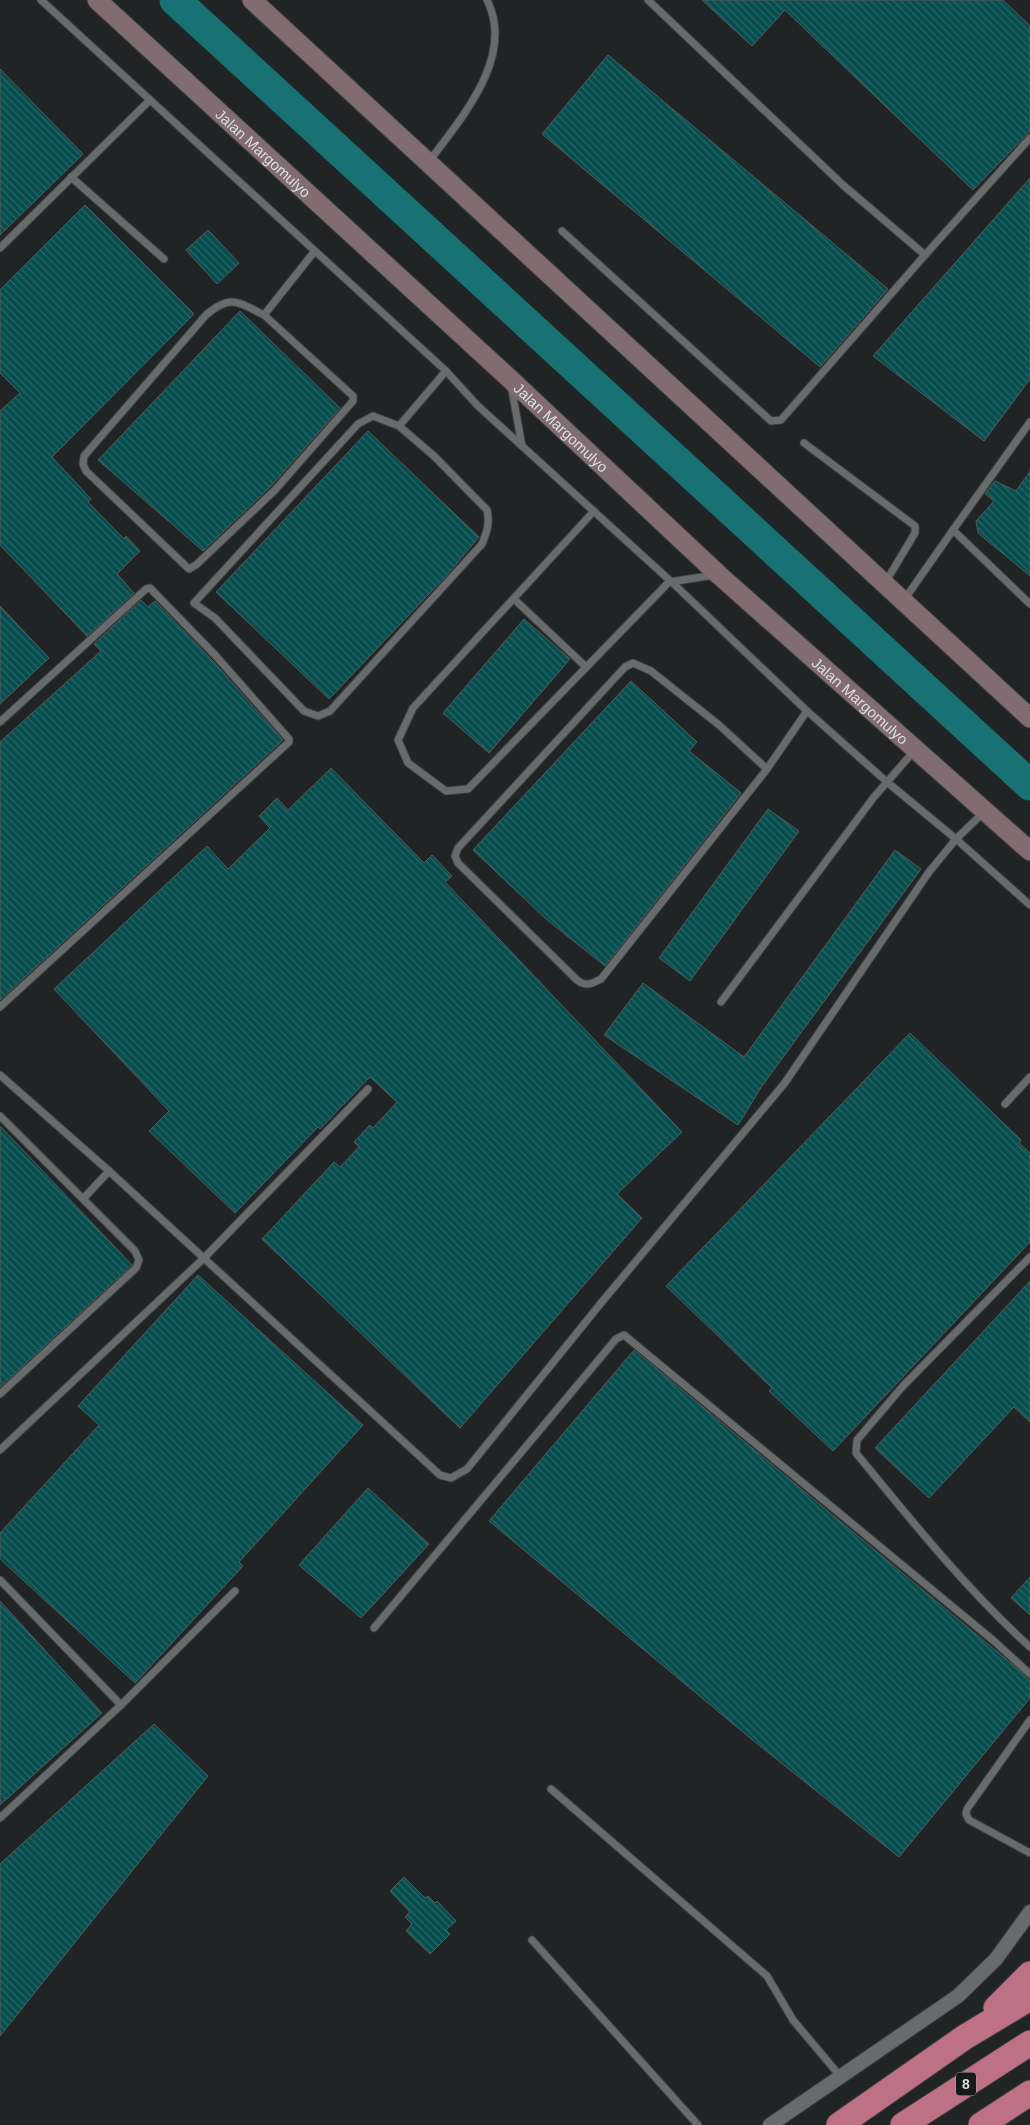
<svg xmlns="http://www.w3.org/2000/svg" width="1030" height="2125" viewBox="0 0 1030 2125" font-family="Helvetica,sans-serif">
<style>
.lines{fill:none;stroke-linecap:round;stroke-linejoin:round}
.river{stroke:#187172;stroke-width:31}
.building{fill:url(#building-back-hatch);stroke:#565a5a}
.lane-casing{stroke:#3c3f3f;stroke-width:9}
.street-casing{stroke:#3c3f3f;stroke-width:16}
.secondary-casing{stroke:#3c3f3f;stroke-width:21}
.highway-casing{stroke:#3c3f3f;stroke-width:27}
.lane{stroke:#676b6b;stroke-width:7}
.street{stroke:#676b6b;stroke-width:14}
.secondary{stroke:#816c72;stroke-width:19}
.highway{stroke:#be7084;stroke-width:25}
.labels{text-anchor:middle;dominant-baseline:central;stroke-width:4;stroke-linejoin:round;paint-order:stroke}
.shield{fill:#171a1a;stroke:#a1a3a3;stroke-width:1}
.shield-label{font-size:14px;font-weight:bold;fill:#dcdede}
.street-label{font-size:15px;fill:#dcdede;stroke:#171a1a}
</style>
<defs>
<pattern id="building-back-hatch" width="6" height="6" patternUnits="userSpaceOnUse" patternTransform="scale(1.25)"><rect width="6" height="6" fill="#064d4e"/><path d="M-1 5l2 2M0 0l6 6M5-1l2 2" fill="none" stroke="#2a6667"/></pattern>
</defs>
<rect width="100%" height="100%" fill="#202424"/>
<g class="lines">
<polyline class="river" points="175,0 1030,785"/>
</g>
<g class="building">
<polygon points="702,0 1003,0 1030,26 1030,131 973,190 785,10 752,46"/>
<polygon points="608,55 888,289 820,367 542,134"/>
<polygon points="0,69 83,154 0,235"/>
<polygon points="1030,178 1030,379 984,441 873,356"/>
<polygon points="85,205 194,314 52,457 91,499 88,502 124,539 126,536 140,551 117,574 134,593 87,636 0,545 0,411 20,393 0,373 0,290"/>
<polygon points="208,230 239,263 217,284 186,250"/>
<polygon points="240,311 340,408 271,486 203,551 98,460"/>
<polygon points="368,431 479,537 446,576 329,699 216,592"/>
<polygon points="1030,471 1030,576 978,533 976,521 994,501 985,494 995,481 1016,491"/>
<polygon points="141,600 148,607 155,601 211,659 283,740 0,1000 0,742 101,651 94,644"/>
<polygon points="0,606 49,658 0,704"/>
<polygon points="524,619 570,659 489,753 443,713"/>
<polygon points="631,681 697,742 689,751 741,793 605,966 547,920 473,850"/>
<polygon points="331,768 424,863 432,855 452,876 445,882 682,1132 617,1194 642,1218 460,1428 262,1239 334,1162 340,1167 359,1147 354,1142 370,1125 373,1128 397,1102 370,1077 320,1129 318,1127 235,1213 149,1131 169,1111 54,989 207,846 228,869 270,828 259,816 277,798 288,810"/>
<polygon points="768,809 799,831 690,981 659,958"/>
<polygon points="895,850 921,869 762,1086 738,1125 604,1035 643,983 744,1057"/>
<polygon points="910,1033 1021,1140 1019,1143 1030,1153 1030,1242 833,1451 769,1391 772,1388 666,1286"/>
<polygon points="0,1126 132,1265 0,1387"/>
<polygon points="198,1275 363,1425 239,1562 243,1566 135,1683 0,1559 0,1533 99,1425 78,1406"/>
<polygon points="1030,1281 1030,1422 1014,1407 929,1498 875,1448"/>
<polygon points="634,1350 1030,1679 1030,1698 899,1857 755,1742 489,1521"/>
<polygon points="368,1488 429,1544 361,1618 299,1565"/>
<polygon points="1030,1577 1030,1615 1011,1598"/>
<polygon points="0,1601 102,1713 0,1805"/>
<polygon points="154,1724 208,1776 0,2036 0,1864"/>
<polygon points="404,1877 425,1898 428,1896 435,1903 437,1901 456,1921 446,1930 450,1934 430,1954 406,1931 412,1924 405,1917 410,1912 390,1891"/>
</g>
<g class="lines">
<g class="lane-casing">
<g id="lane">
<polyline points="41,0 446,371 478,406 676,586 807,711 887,782 956,839 1030,905"/>
<polyline points="648,0 843,185 925,255 1030,138"/>
<path d="M428 163C460 119 516 58 487 0"/>
<polyline points="71,177 164,259"/>
<polyline points="562,231 771,421 781,420 925,255"/>
<polyline points="0,248 150,100"/>
<path d="M264 315C238 302 231 294 206 315L84 456 83 464 86 471 189 569 196 565 275 490 353 401V396L264 315 314 252"/>
<polyline points="511,385 522,446"/>
<path d="M399 426 373 416 358 424 194 603 215 618 304 711 318 716 330 711 482 544C487 532 490 523 487 510L434 456 399 426 446 371"/>
<polyline points="804,443 915,526 915,533 885,583"/>
<polyline points="594,511 413,708 398,740 408,763 446,791 468,789 669,582 715,575"/>
<polyline points="953,530 1030,422"/>
<polyline points="514,599 585,666"/>
<polyline points="904,600 953,530 1030,604"/>
<polyline points="0,722 146,589 150,588 215,655 289,739 289,742 0,1007"/>
<path d="M767 769 719 725 651 671 633 663 625 667 458 848 455 856 458 863 577 980C586 987 591 984 601 979L767 769 807 711"/>
<polyline points="721,1002 874,797 914,751"/>
<polyline points="0,1075 109,1171 440,1475 451,1478 467,1469 601,1303 784,1084 929,872 956,839 984,812"/>
<polyline points="1005,1104 1030,1077"/>
<polyline points="0,1116 135,1251 139,1260 136,1268 0,1394"/>
<polyline points="84,1198 109,1171"/>
<path d="M1030 1257 903 1386 857 1440 856 1453C911 1520 966 1589 1030 1647"/>
<polyline points="0,1450 203,1259 368,1089"/>
<polyline points="0,1580 121,1705 0,1818"/>
<polyline points="374,1628 616,1339 624,1335 994,1641 1030,1674"/>
<polyline points="121,1705 235,1591"/>
<polyline points="1030,1720 967,1809 966,1814 969,1820 1030,1853"/>
<polyline points="551,1789 767,1976 793,2020 840,2076"/>
<polyline points="532,1940 698,2125"/>
</g>
</g>
<g class="street-casing">
<polyline id="street" points="770,2125 958,1996 996,1959 1030,1912"/>
</g>
<g class="secondary-casing">
<g id="secondary">
<path id="s1" d="M97 0 510 379 719 575 1030 851"/>
<polyline points="252,0 1030,718"/>
</g>
</g>
<g class="highway-casing">
<g id="highway">
<polyline points="996,2008 1030,1974"/>
<polyline points="839,2125 965,2037 1030,1998"/>
<polyline points="903,2125 1030,2043"/>
<polyline points="981,2125 1030,2093"/>
</g>
</g>
<use href="#lane" class="lane"/>
<use href="#street" class="street"/>
<use href="#secondary" class="secondary"/>
<use href="#highway" class="highway"/>
</g>
<g class="labels">
<rect class="shield" x="956" y="2072.5" width="20" height="23" rx="4"/>
<g class="shield-label">
<text x="966" y="2084">8</text>
</g>
<g class="street-label">
<text stroke="none"><textPath href="#s1" startOffset="226">Jalan Margomulyo</textPath></text>
<text stroke="none"><textPath href="#s1" startOffset="631">Jalan Margomulyo</textPath></text>
<text stroke="none"><textPath href="#s1" startOffset="1036">Jalan Margomulyo</textPath></text>
</g>
</g>
</svg>
